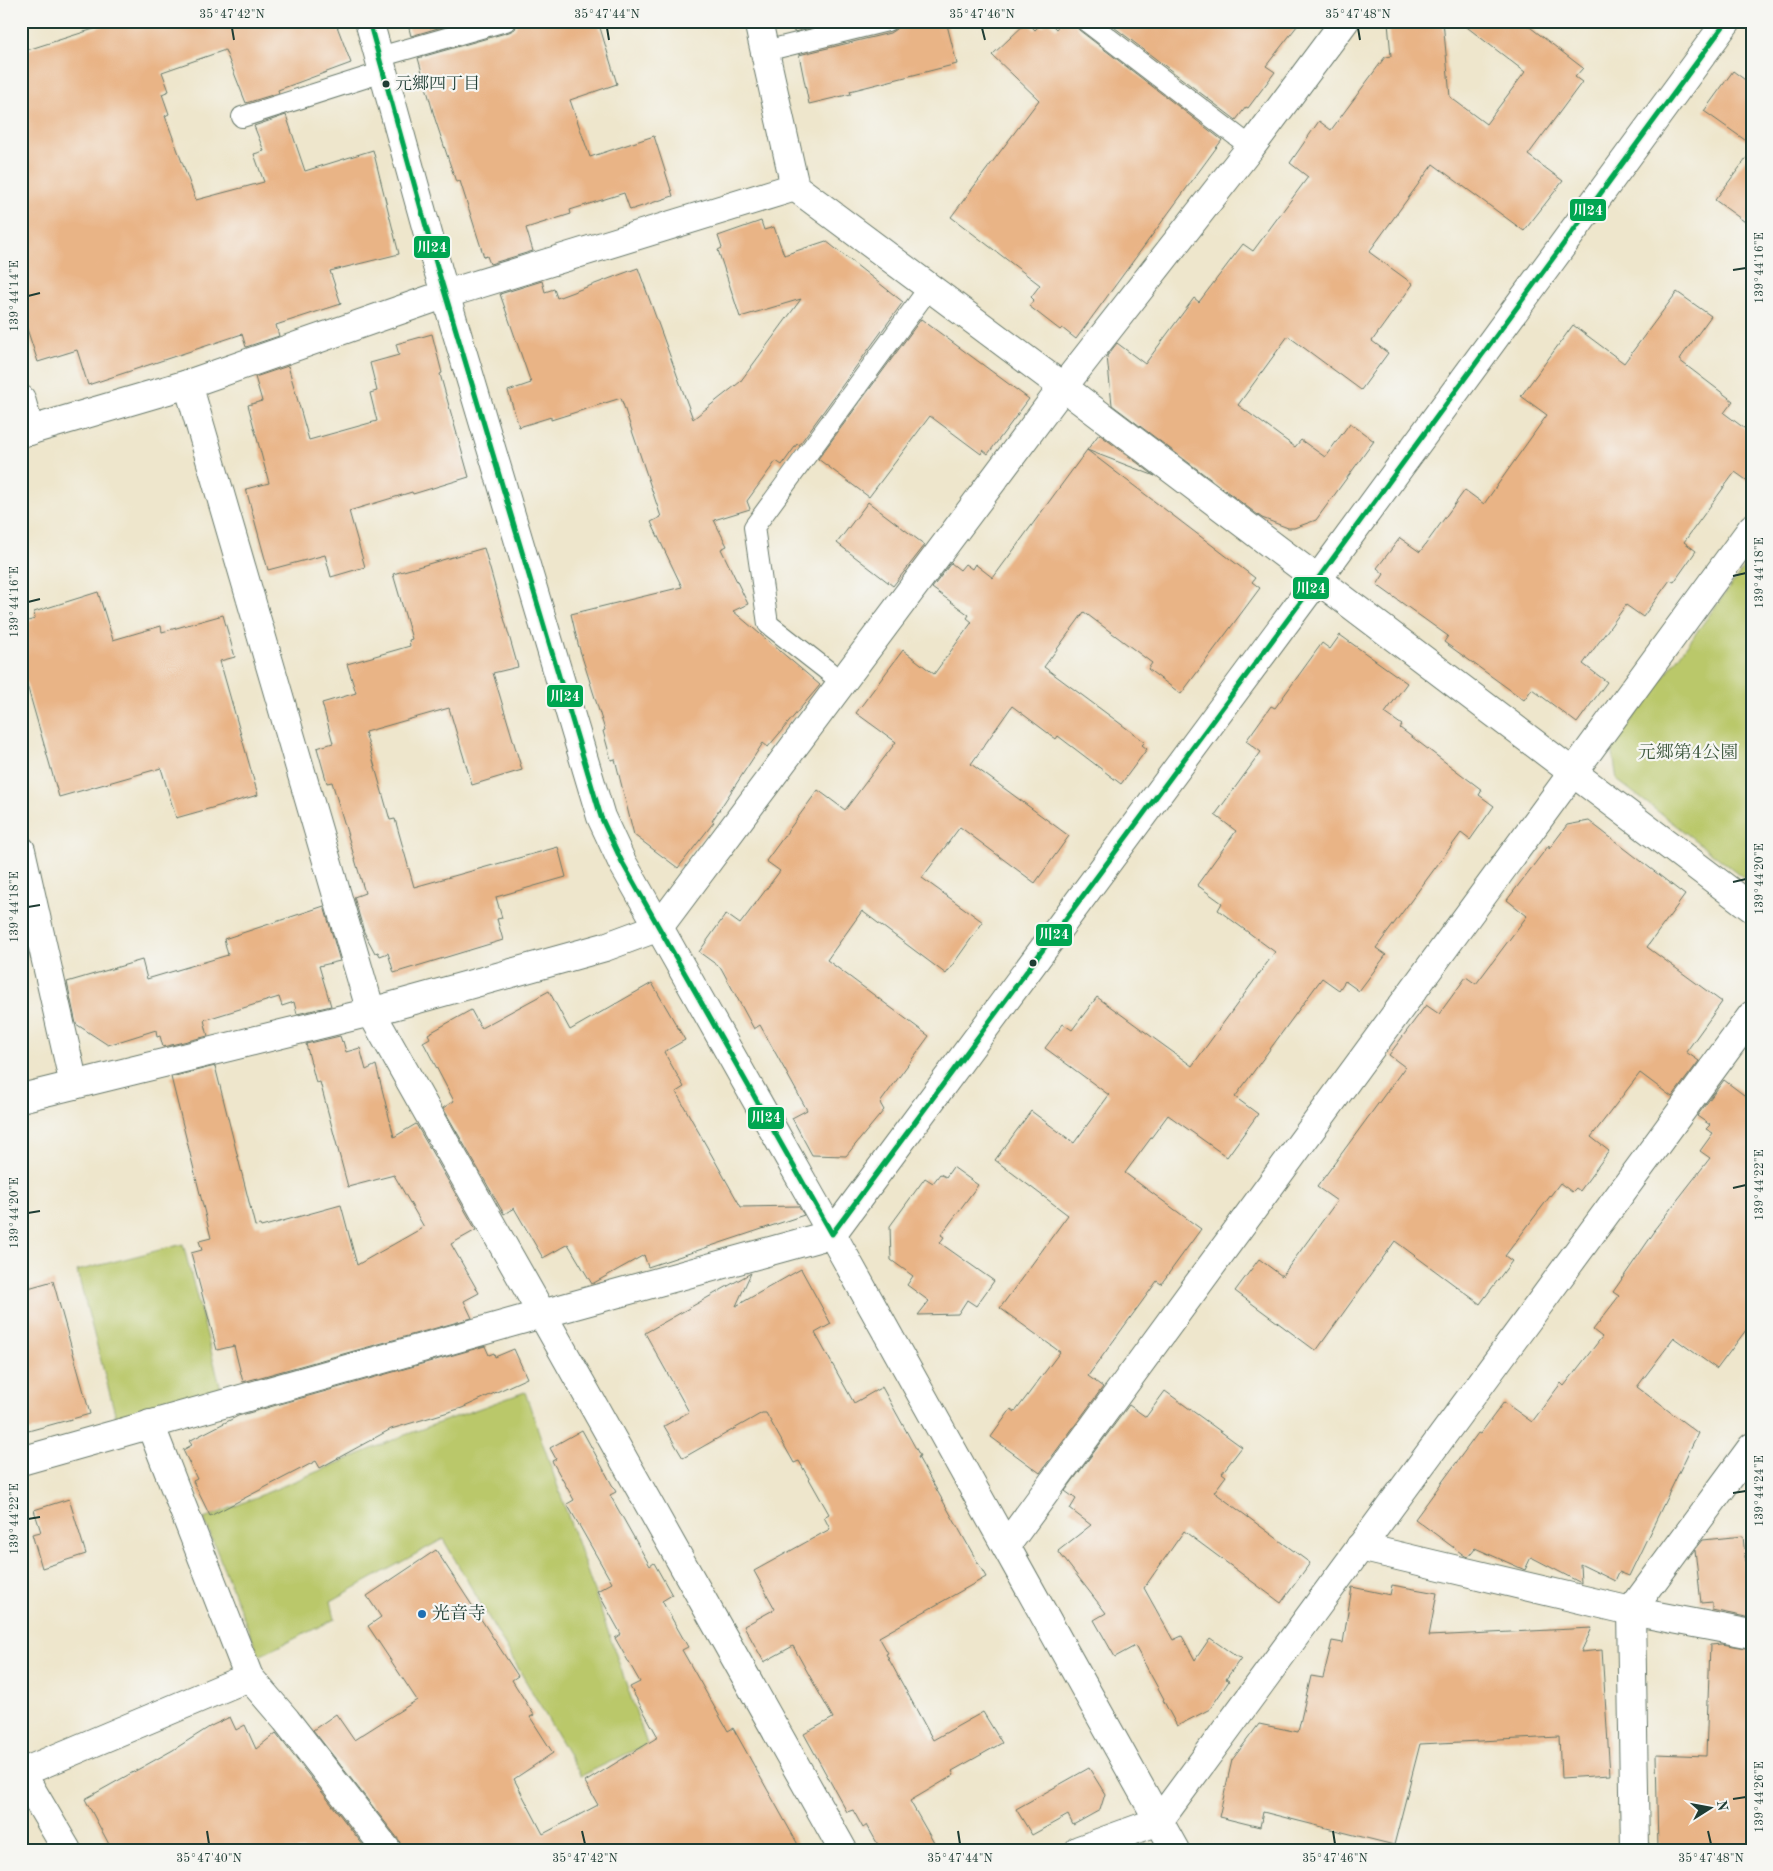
<svg xmlns="http://www.w3.org/2000/svg" width="1773" height="1871" viewBox="0 0 1773 1871" font-family="'Old Standard TT','Noto Serif JP',serif">
<style>
.green{fill:#bac86a;stroke:#6c824f}
.building{fill:#e9b486}
.lines{fill:none;stroke-linecap:round;stroke-linejoin:round}
.lane-casing{stroke:#677869;stroke-width:22}
.street-casing{stroke:#677869;stroke-width:30}
.secondary-casing{stroke:#677869;stroke-width:30}
.lane{stroke:#fff;stroke-width:20}
.street{stroke:#fff;stroke-width:28}
.secondary{stroke:#fff;stroke-width:28}
.bus-1-casing{stroke:#f6f6f2;stroke-width:9}
.bus-1{stroke:#00a651;stroke-width:5}
.ticks{fill:none;stroke:#1f3d34;stroke-width:2}
.bus-dot{fill:#1f3d34;stroke:#f6f6f2;stroke-width:2}
.poi-dot{fill:#1f6fb2;stroke:#f6f6f2;stroke-width:2}
.labels{text-anchor:middle;dominant-baseline:central;stroke-width:4.5;stroke-linejoin:round;paint-order:stroke}
.bus-label{font-size:17px;fill:#1f3d34;stroke:#f6f6f2;text-anchor:start}
.park-label{font-size:18px;fill:#3e593f;stroke:#f6f6f2}
.poi-label{font-size:18px;fill:#1f3d34;stroke:#f6f6f2;text-anchor:start}
.line-badge{stroke:#f6f6f2;stroke-width:2}
.badge-label{font-size:14px;text-anchor:middle;font-weight:bold;fill:#fff}
.neatline{fill:none;stroke:#1f3d34;stroke-width:2}
.ticks-label{font-size:12px;text-anchor:middle;fill:#1f3d34}
</style>
<rect width="100%" height="100%" fill="#f6f6f2"/>
<filter id="ink" filterUnits="userSpaceOnUse"><feTurbulence type="fractalNoise" baseFrequency=".02" numOctaves="2"/><feDisplacementMap in="SourceGraphic" scale="10" xChannelSelector="R" yChannelSelector="G"/><feConvolveMatrix kernelMatrix="1 2 1 2 8 2 1 2 1" color-interpolation-filters="sRGB"/></filter>
<filter id="wash" filterUnits="userSpaceOnUse"><feTurbulence type="fractalNoise" baseFrequency=".0096" numOctaves="4" result="noise"/><feDisplacementMap in="SourceGraphic" scale="20" xChannelSelector="R" yChannelSelector="G"/><feGaussianBlur stdDeviation="1.12" result="paint"/><feColorMatrix in="noise" values="0 0 0 0 0 0 0 0 0 0 0 0 0 0 0 0 0 1.4 0 .05"/><feComposite in="paint" operator="in"/></filter>
<g filter="url(#wash)">
<rect width="100%" height="100%" fill="#eee6cc"/>
<g class="green">
<polygon points="1752,557 1752,884 1617,780 1612,747"/>
<polygon points="183,1244 221,1389 116,1417 77,1271"/>
<polygon points="525,1392 647,1744 581,1776 443,1539 331,1601 335,1619 259,1656 204,1519 405,1435"/>
</g>
<g id="blocks">
<g class="building">
<polygon points="119,21 335,21 351,63 278,90 279,93 246,103 225,50 162,72 169,91 162,94 169,114 165,116 196,200 264,182 254,154 264,151 254,126 286,115 305,171 373,150 399,254 330,271 341,304 276,325 279,336 246,347 242,334 88,385 77,350 38,362 21,311 21,52"/>
<polygon points="407,21 462,21 411,36"/>
<polygon points="518,21 598,21 617,84 570,100 590,157 654,136 673,196 630,210 624,193 570,210 571,214 526,228 533,251 490,264 487,256 484,257 460,181 456,182 435,119 418,58 509,32 515,29"/>
<polygon points="792,21 836,21 794,32"/>
<polygon points="899,21 946,21 957,64 850,91 851,94 809,104 799,55 890,33 896,29"/>
<polygon points="1063,21 1074,21 1079,30 1222,140 1076,339 1062,328 1060,330 1029,306 1034,300 1031,297 1040,285 951,217 1039,100 992,55 1027,22 1035,30 1040,25 1042,27 1049,22 1056,29"/>
<polygon points="1106,21 1301,21 1266,66 1275,72 1248,108 1246,107 1236,120"/>
<polygon points="1395,21 1443,21 1450,97 1486,124 1525,72 1459,21 1522,21 1583,68 1575,77 1582,82 1528,155 1563,181 1524,231 1433,164 1369,252 1413,284 1372,341 1388,353 1361,390 1288,336 1238,405 1295,447 1301,440 1325,457 1350,423 1374,441 1316,520 1294,528 1288,528 1262,518 1112,405 1107,356 1117,343 1145,364 1194,298 1199,302 1243,244 1253,251 1308,177 1290,163 1319,121 1331,130 1385,57 1391,56 1388,23 1395,23"/>
<polygon points="1733,71 1752,85 1752,145 1704,111"/>
<polygon points="1752,151 1752,227 1715,200"/>
<polygon points="761,221 764,230 774,227 784,255 826,241 903,302 799,445 797,444 782,465 776,461 747,501 750,509 714,520 727,546 721,549 748,604 733,611 820,685 768,747 763,743 712,821 714,822 678,868 634,835 615,759 611,760 603,731 605,730 578,644 571,614 682,587 651,522 661,517 621,398 551,420 551,417 519,427 508,391 531,383 500,294 542,281 545,292 554,289 557,298 638,268 693,419 740,382 801,299 740,317 718,250 722,248 718,236"/>
<polygon points="1677,292 1711,316 1679,360 1733,401 1724,413 1752,434 1752,484 1735,472 1684,542 1696,551 1674,582 1670,580 1643,617 1626,605 1583,664 1607,682 1577,723 1532,689 1524,700 1444,642 1448,636 1377,585 1384,574 1377,568 1400,538 1420,552 1465,490 1484,504 1547,415 1521,396 1573,325 1624,363"/>
<polygon points="921,319 1029,399 988,454 983,450 981,454 930,416 869,497 818,459"/>
<polygon points="432,334 442,373 440,374 469,477 413,494 412,492 349,511 365,567 331,577 325,555 268,570 246,489 269,483 248,405 262,401 255,377 288,366 309,440 377,421 370,393 377,391 370,363 399,355 396,344"/>
<polygon points="1099,434 1155,476 1087,450"/>
<polygon points="1087,450 1255,578 1252,582 1260,588 1181,694 1148,669 1152,663 1084,612 1044,667 1145,742 1142,745 1147,749 1121,784 1058,736 1056,739 1012,706 971,764 1069,836 1035,883 960,827 922,878 983,922 946,974 862,911 827,960 929,1036 880,1103 884,1110 846,1156 812,1155 792,1118 807,1110 760,1025 754,1029 721,968 699,952 726,914 740,924 780,871 766,861 818,790 845,810 896,742 856,713 903,650 934,674 972,622 967,618 969,615 932,588 951,563 960,570 965,564 972,569 975,564 993,578"/>
<polygon points="868,502 925,545 893,586 837,543"/>
<polygon points="484,548 518,667 493,673 522,770 472,785 449,708 365,732 390,820 395,819 414,887 558,847 566,877 496,897 502,918 497,919 503,940 394,973 388,953 380,956 378,952 375,953 364,932 354,897 365,893 332,782 327,783 317,748 333,743 322,703 356,693 347,664 410,646 409,640 412,639 393,574"/>
<polygon points="98,592 113,640 161,626 162,632 223,615 235,657 220,661 258,795 176,818 161,768 59,797 21,664 21,623 35,619 34,612"/>
<polygon points="1340,635 1407,683 1385,713 1402,725 1400,728 1482,790 1479,795 1494,806 1470,840 1461,833 1376,948 1386,955 1359,991 1345,981 1339,990 1322,978 1235,1097 1258,1114 1227,1157 1168,1115 1125,1173 1201,1229 1161,1284 1157,1281 1088,1376 1103,1387 1040,1473 991,1437 1011,1409 1015,1412 1060,1352 1000,1308 1068,1215 995,1160 1031,1111 1074,1143 1109,1095 1045,1048 1063,1024 1072,1030 1097,997 1192,1066 1275,952 1218,910 1222,903 1197,885 1236,831 1215,815 1261,752 1246,741 1271,706 1275,708 1322,643 1330,649"/>
<polygon points="1589,821 1685,895 1647,947 1722,1002 1686,1052 1699,1061 1672,1097 1640,1073 1591,1137 1609,1151 1580,1191 1576,1188 1572,1192 1560,1183 1505,1256 1512,1261 1480,1304 1395,1241 1316,1351 1235,1291 1259,1259 1282,1276 1337,1201 1317,1187 1405,1067 1389,1055 1426,1005 1439,1014 1466,977 1476,984 1527,916 1507,900 1549,845 1549,849 1567,825"/>
<polygon points="324,906 340,961 319,966 331,1006 297,1014 294,1002 282,1006 279,997 204,1020 208,1036 163,1047 160,1036 157,1037 156,1030 108,1045 76,1024 67,982 142,960 147,979 228,955 224,939"/>
<polygon points="652,983 685,1040 664,1052 684,1087 676,1092 741,1207 798,1206 804,1215 648,1267 644,1255 592,1284 568,1244 543,1258 514,1208 504,1214 443,1108 454,1101 423,1042 430,1038 428,1034 471,1010 481,1028 549,991 570,1030"/>
<polygon points="340,1036 342,1042 343,1041 346,1052 360,1048 366,1070 376,1065 394,1137 416,1124 476,1230 451,1244 479,1293 464,1301 472,1318 243,1382 234,1346 217,1350 191,1253 202,1250 199,1241 211,1238 171,1077 215,1066 255,1226 260,1225 261,1227 341,1205 357,1265 424,1227 394,1175 348,1187 320,1082 316,1083 306,1044"/>
<polygon points="1724,1080 1752,1101 1752,1322 1717,1369 1674,1338 1637,1387 1698,1433 1629,1576 1619,1572 1615,1581 1580,1564 1581,1583 1531,1557 1525,1570 1475,1548 1468,1557 1465,1556 1415,1519 1478,1433 1480,1434 1504,1402 1532,1422 1561,1383 1564,1386 1602,1337 1593,1330 1619,1296 1613,1292 1655,1231 1654,1230 1710,1158 1700,1151 1713,1133 1706,1129 1710,1125 1697,1116"/>
<polygon points="953,1167 978,1185 941,1235 944,1237 940,1243 994,1281 976,1306 967,1300 958,1314 918,1315 929,1301 907,1285 913,1276 891,1260 890,1226 925,1178 933,1183 940,1174 946,1177"/>
<polygon points="801,1269 831,1324 815,1333 854,1403 882,1387 920,1456 918,1457 986,1577 879,1637 888,1653 886,1654 933,1740 983,1712 1002,1743 952,1771 954,1775 910,1801 938,1850 881,1850 867,1825 863,1828 853,1810 847,1812 804,1734 833,1718 793,1646 764,1662 744,1626 775,1609 754,1571 830,1529 824,1517 829,1514 799,1461 794,1463 766,1413 762,1413 683,1458 664,1426 689,1412 645,1333 751,1273 736,1306"/>
<polygon points="53,1281 90,1414 21,1433 21,1290"/>
<polygon points="485,1346 489,1355 494,1353 495,1357 514,1349 527,1378 462,1408 391,1429 320,1468 316,1461 210,1516 193,1481 197,1479 183,1450 192,1445 189,1441 238,1416"/>
<polygon points="1165,1391 1242,1447 1222,1473 1226,1476 1214,1492 1310,1563 1281,1603 1184,1531 1144,1588 1173,1640 1182,1636 1195,1660 1210,1638 1237,1657 1241,1658 1226,1679 1229,1681 1210,1709 1177,1726 1163,1700 1164,1699 1135,1646 1115,1657 1094,1620 1106,1613 1058,1551 1091,1525 1070,1509 1076,1499 1065,1491 1129,1405 1146,1417"/>
<polygon points="582,1430 616,1492 610,1495 650,1566 654,1563 672,1595 662,1601 688,1647 682,1650 728,1731 733,1728 801,1850 402,1850 399,1840 313,1730 336,1714 354,1740 417,1700 368,1626 381,1617 367,1596 436,1550 518,1676 512,1680 534,1715 530,1717 553,1753 514,1779 543,1834 598,1805 585,1782 658,1737 630,1687 640,1682 615,1638 621,1634 597,1591 612,1583 567,1504 574,1500 552,1461 556,1459 550,1448"/>
<polygon points="69,1499 86,1554 42,1568 32,1534 41,1532 34,1510"/>
<polygon points="1743,1536 1751,1618 1712,1610 1712,1602 1701,1603 1695,1550 1703,1540"/>
<polygon points="1392,1585 1437,1593 1429,1636 1592,1628 1581,1652 1602,1650 1610,1775 1561,1778 1559,1737 1420,1744 1394,1845 1263,1812 1260,1827 1219,1817 1232,1760 1259,1724 1298,1732 1311,1676 1323,1678 1332,1641 1343,1643 1352,1587 1390,1595"/>
<polygon points="1722,1644 1752,1649 1752,1848 1658,1850 1656,1754 1706,1756 1710,1645"/>
<polygon points="230,1717 236,1730 245,1725 256,1749 276,1733 367,1850 112,1850 85,1799 173,1750 211,1726"/>
<polygon points="1089,1768 1105,1794 1100,1810 1073,1825 1068,1815 1032,1835 1016,1809"/>
</g>
</g>
</g>
<g filter="url(#ink)">
<use href="#blocks" fill-opacity="0" stroke="#677869" stroke-width="1"/>
<g class="lines">
<g class="lane-casing">
<g id="lane">
<polyline points="1086,21 1251,147"/>
<polyline points="765,51 887,21"/>
<polyline points="379,57 506,21"/>
<polyline points="242,117 383,72"/>
<polyline points="842,682 768,624 754,527 929,288"/>
</g>
</g>
<g class="street-casing">
<g id="street">
<polyline points="758,21 795,187 1063,387 1752,908"/>
<polyline points="188,384 371,1012 542,1314 843,1850"/>
<polyline points="21,399 30,431"/>
<polyline points="21,433 188,384 446,294 795,187"/>
<polyline points="21,850 74,1085"/>
<polyline points="21,1098 371,1012 605,947 659,927"/>
<polyline points="150,1424 249,1677 286,1720 387,1850"/>
<polyline points="21,1461 542,1314 832,1234"/>
<polyline points="1006,1546 1752,528"/>
<polyline points="1360,1547 1631,1611 1752,1634"/>
<polyline points="21,1772 67,1850"/>
<polyline points="21,1773 249,1677"/>
<polyline points="1079,1850 1159,1821 1752,1015"/>
<polyline points="1635,1850 1631,1611 1752,1447"/>
</g>
</g>
<g class="secondary-casing">
<g id="secondary">
<polyline points="369,21 438,270 601,817 622,862 832,1234 1175,1850"/>
<polyline points="659,927 1063,387 1251,147 1345,21"/>
<polyline points="832,1234 1317,580 1727,21"/>
</g>
</g>
<use href="#lane" class="lane"/>
<use href="#street" class="street"/>
<use href="#secondary" class="secondary"/>
<g class="bus-1-casing">
<polyline id="bus-1" points="369,21 438,270 601,817 622,862 832,1234 1317,580 1727,21"/>
</g>
<use href="#bus-1" class="bus-1"/>
</g>
</g>
<path class="ticks" d="M232 28 234 40M607 28 609 40M982 28 985 40M1358 28 1360 40M1733 270 1746 268M28 296 40 293M1733 576 1746 573M28 602 40 599M1733 882 1746 879M28 907 40 905M1733 1188 1746 1185M28 1213 40 1211M1733 1493 1746 1491M28 1519 40 1517M1733 1799 1746 1797M207 1831 209 1844M582 1831 585 1844M958 1831 960 1844M1333 1831 1335 1844M1708 1831 1711 1844"/>
<g class="bus-dot">
<circle cx="386" cy="84" r="4.5"/>
<circle cx="1033" cy="963" r="4.5"/>
</g>
<circle class="poi-dot" cx="422" cy="1614" r="5"/>
<g class="labels">
<g class="bus-label">
<text x="395" y="84">元郷四丁目</text>
</g>
<g class="park-label">
<text x="1688" y="753">元郷第4公園</text>
</g>
<g class="poi-label">
<text x="432" y="1614">光音寺</text>
</g>
</g>
<g class="line-badge">
<rect x="1569" y="198" width="38" height="24" rx="5" fill="#00a651"/>
<rect x="413" y="235" width="38" height="24" rx="5" fill="#00a651"/>
<rect x="1292" y="576" width="38" height="24" rx="5" fill="#00a651"/>
<rect x="546" y="684" width="38" height="24" rx="5" fill="#00a651"/>
<rect x="1035" y="923" width="38" height="24" rx="5" fill="#00a651"/>
<rect x="747" y="1106" width="38" height="24" rx="5" fill="#00a651"/>
</g>
<g class="badge-label">
<text x="1588" y="215">川24</text>
<text x="432" y="252">川24</text>
<text x="1311" y="593">川24</text>
<text x="565" y="701">川24</text>
<text x="1054" y="939">川24</text>
<text x="766" y="1122">川24</text>
</g>
<rect width="1773" height="1871" fill="none" stroke="#f6f6f2" stroke-width="55"/>
<g transform="translate(1710 1808) rotate(79)" stroke="#f6f6f2" stroke-width="4" paint-order="stroke">
<path d="M0-4L9 19L0 12L-9 19Z" fill="#1f3d34"/>
<text y="-8" font-size="14" font-weight="bold" text-anchor="middle" fill="#1f3d34">N</text>
</g>
<rect x="28" y="28" width="1718" height="1816" class="neatline"/>
<g class="ticks-label">
<text x="232" y="18">35°47'42"N</text>
<text x="607" y="18">35°47'44"N</text>
<text x="982" y="18">35°47'46"N</text>
<text x="1358" y="18">35°47'48"N</text>
<text transform="translate(1759 268) rotate(-90)" y="4">139°44'16"E</text>
<text transform="translate(14 296) rotate(-90)" y="4">139°44'14"E</text>
<text transform="translate(1759 573) rotate(-90)" y="4">139°44'18"E</text>
<text transform="translate(14 602) rotate(-90)" y="4">139°44'16"E</text>
<text transform="translate(1759 879) rotate(-90)" y="4">139°44'20"E</text>
<text transform="translate(14 907) rotate(-90)" y="4">139°44'18"E</text>
<text transform="translate(1759 1185) rotate(-90)" y="4">139°44'22"E</text>
<text transform="translate(14 1213) rotate(-90)" y="4">139°44'20"E</text>
<text transform="translate(1759 1491) rotate(-90)" y="4">139°44'24"E</text>
<text transform="translate(14 1519) rotate(-90)" y="4">139°44'22"E</text>
<text transform="translate(1759 1797) rotate(-90)" y="4">139°44'26"E</text>
<text x="209" y="1862">35°47'40"N</text>
<text x="585" y="1862">35°47'42"N</text>
<text x="960" y="1862">35°47'44"N</text>
<text x="1335" y="1862">35°47'46"N</text>
<text x="1711" y="1862">35°47'48"N</text>
</g>
</svg>
